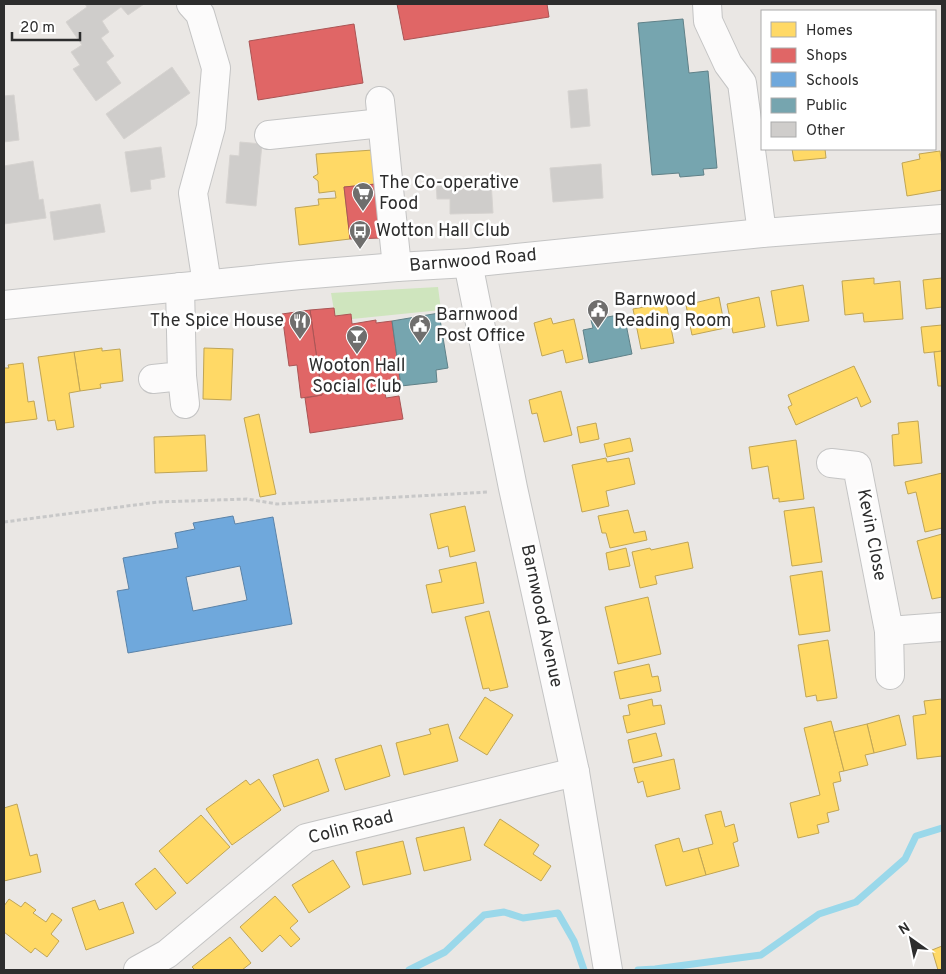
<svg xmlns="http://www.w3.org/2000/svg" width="946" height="974" viewBox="0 0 946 974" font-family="Overpass,sans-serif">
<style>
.green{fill:#cfe5be}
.homes{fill:#ffd966;stroke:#c0a555}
.shops{fill:#e06666;stroke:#a55}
.schools{fill:#6fa8dc;stroke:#5b83a8;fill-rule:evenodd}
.public{fill:#76a5af;stroke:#608188}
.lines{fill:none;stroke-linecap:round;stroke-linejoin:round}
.stream{stroke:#9ad8ea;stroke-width:7}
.building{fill:#cfcdcb;stroke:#d6d3d0}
.minor-casing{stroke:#c4c4c4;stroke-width:30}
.path{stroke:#c8c8c8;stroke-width:3;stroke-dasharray:4 2.5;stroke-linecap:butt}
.minor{stroke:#fcfbfb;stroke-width:28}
.labels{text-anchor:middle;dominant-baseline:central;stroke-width:5;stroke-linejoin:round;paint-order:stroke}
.poi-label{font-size:18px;fill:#2d2d2d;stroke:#fff;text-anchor:start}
.street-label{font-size:18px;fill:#2d2d2d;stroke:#fff}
</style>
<rect width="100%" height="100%" fill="#eae7e4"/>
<polygon class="green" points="438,287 441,310 352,319 351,314 335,316 331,293"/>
<g class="homes">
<polygon points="792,149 825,149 826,158 794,161"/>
<polygon points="373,150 376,184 344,187 350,239 299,245 295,208 319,205 318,199 336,198 335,191 319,193 318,181 313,177 318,174 316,154"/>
<polygon points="940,151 942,167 942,190 907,196 902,163 920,159 919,154"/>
<polygon points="874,278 874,284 900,281 903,319 864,322 863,313 845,315 842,281"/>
<polygon points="942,278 942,307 926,309 923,280"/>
<polygon points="803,285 809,321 777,326 771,291"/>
<polygon points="719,297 725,328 692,335 686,305"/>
<polygon points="759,297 765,327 733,333 727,304"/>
<polygon points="666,303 674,343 641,349 633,309"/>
<polygon points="551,318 553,324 574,319 583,359 566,363 563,350 542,356 534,323"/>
<polygon points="942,325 942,351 924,353 921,327"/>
<polygon points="102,348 102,351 120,349 123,381 100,384 101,388 80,391 74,352"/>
<polygon points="204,348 233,349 231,400 203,399"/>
<polygon points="942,351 942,386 938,386 934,352"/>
<polygon points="74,352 80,391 69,393 74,427 57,430 55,420 48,421 38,357"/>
<polygon points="23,363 28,402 34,401 37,419 4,423 4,368 9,368 8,365"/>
<polygon points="854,366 871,402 861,407 857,397 796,425 788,407 792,405 788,395"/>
<polygon points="561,391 572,435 544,442 537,413 532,414 529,400"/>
<polygon points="259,414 276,494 260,497 244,418"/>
<polygon points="918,421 922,463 894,466 892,435 899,434 898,423"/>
<polygon points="596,423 599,439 580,443 577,427"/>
<polygon points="205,435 207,471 155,473 154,437"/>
<polygon points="630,438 633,451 607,457 604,444"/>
<polygon points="796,440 804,499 779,502 779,498 773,499 768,466 752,469 749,447"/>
<polygon points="606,458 607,462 629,458 635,484 606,491 609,506 582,512 572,465"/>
<polygon points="942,473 942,528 925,532 916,492 908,494 905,482"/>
<polygon points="465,506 475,551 450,557 448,546 438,549 430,514"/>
<polygon points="814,507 822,562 792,566 784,511"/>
<polygon points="628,510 634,533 645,531 647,540 610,548 606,533 602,533 598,516"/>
<polygon points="942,534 942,597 932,599 917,541"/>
<polygon points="688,542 693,568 655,576 657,584 640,588 632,552 650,548 651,550"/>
<polygon points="626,548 630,566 609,570 606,553"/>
<polygon points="476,562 484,603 432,613 426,585 442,582 439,570"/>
<polygon points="822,571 830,631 799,635 790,576"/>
<polygon points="648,597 661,654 618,664 605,607"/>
<polygon points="489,611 508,687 490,691 489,688 483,689 465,617"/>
<polygon points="828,640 837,698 817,701 816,695 806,697 798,645"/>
<polygon points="649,664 652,677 658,676 661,691 620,699 614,672"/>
<polygon points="485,697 513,715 487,755 459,738"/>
<polygon points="652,699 653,706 661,705 665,724 627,733 623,716 630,715 628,705"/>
<polygon points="942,699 942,756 917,759 913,716 926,714 924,701"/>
<polygon points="899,715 906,745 874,753 867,724"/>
<polygon points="831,721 844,771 839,772 841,781 833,783 839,810 827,813 829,822 817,825 819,833 798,838 790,803 820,795 804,728"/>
<polygon points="448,724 458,761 404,775 396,743 431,734 429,729"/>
<polygon points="867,724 874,753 865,755 868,765 844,771 834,732"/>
<polygon points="656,733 662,756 633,763 628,740"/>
<polygon points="381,745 390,776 345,790 335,759"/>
<polygon points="318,759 329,791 284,807 273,775"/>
<polygon points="674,759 680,789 647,797 643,781 638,783 634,768"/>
<polygon points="259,779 281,810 232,845 206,809 246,780 250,785"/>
<polygon points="17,804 30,856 37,854 41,872 4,881 4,808"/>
<polygon points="721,811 725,827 734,824 738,841 733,843 739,866 706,875 698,848 713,844 705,815"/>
<polygon points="201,815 230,847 187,884 159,851"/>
<polygon points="500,819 539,845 533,854 551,866 541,881 484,845"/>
<polygon points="464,827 471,860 424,871 416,838"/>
<polygon points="679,838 683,852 698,848 706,875 666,886 655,845"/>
<polygon points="403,841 411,874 363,885 356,852"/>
<polygon points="333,860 350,887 309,913 292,885"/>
<polygon points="155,868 176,893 156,910 135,884"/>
<polygon points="275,896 298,921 290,928 300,939 291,947 280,935 262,952 240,927"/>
<polygon points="9,899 21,907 25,902 36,910 33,913 46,922 52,913 62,920 51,934 59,941 47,957 35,948 31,953 4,932 4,906"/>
<polygon points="95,900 99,910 123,902 134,933 86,950 72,908"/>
<polygon points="230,937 251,963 242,970 195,970 192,967"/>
<polygon points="942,946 942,970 938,970 932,950"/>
</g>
<g class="shops">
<polygon points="397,4 547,4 549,17 404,40"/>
<polygon points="354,24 363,83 258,100 249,41"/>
<polygon points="376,184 381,238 350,239 344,187"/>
<polygon points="334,308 335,316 351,314 352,324 376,320 376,323 392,321 401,386 384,389 386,398 399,396 403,419 310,433 305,398 322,395 310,310"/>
<polygon points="310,310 322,395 301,398 297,365 289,366 282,314"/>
</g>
<path class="schools" d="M233 516 235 524 273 517 292 624 128 653 117 591 129 589 123 558 178 548 175 533 195 529 193 523ZM240 566 247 600 193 611 186 577Z"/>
<g class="public">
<polygon points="683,19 689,73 708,71 717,168 703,169 704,175 680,177 679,173 652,175 638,23"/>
<polygon points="439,313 448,368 436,370 437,382 401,386 392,321"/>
<polygon points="624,314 632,354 589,363 583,330 593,328 591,320"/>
</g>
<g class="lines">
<g class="stream">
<polyline points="409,970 445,952 484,915 504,912 523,918 558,913 574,941 584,970"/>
<polyline points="638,970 655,969 761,955 819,914 856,902 905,859 916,836 942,828"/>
</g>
</g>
<g class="building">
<polygon points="85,4 144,4 128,15 121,7 102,21 109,32 101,38 114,56 106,62 121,83 96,101 73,69 80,65 71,52 82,45 66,22 87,7"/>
<polygon points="172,67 190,93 124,139 106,114"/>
<polygon points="587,89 590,126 571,128 568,91"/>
<polygon points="14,95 19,140 4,142 4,96"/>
<polygon points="240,142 262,144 256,206 226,203 230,155 239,156"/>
<polygon points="161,147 165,177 150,180 151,189 131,192 125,152"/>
<polygon points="33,161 39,200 43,199 46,218 4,224 4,166"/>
<polygon points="601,164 603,198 553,202 550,168"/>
<polygon points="476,178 476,182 491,181 493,213 450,214 450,199 437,199 436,180"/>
<polygon points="100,204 105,232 54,240 50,212"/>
</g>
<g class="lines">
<g class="minor-casing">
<g id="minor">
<polyline points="191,4 200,14 216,68 211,127 193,193 207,284"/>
<polyline points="707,4 708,21 728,64 742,83 762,233"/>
<polyline points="380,101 397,267"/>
<polyline points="269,135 382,123"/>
<polyline points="468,263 513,488 575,772 608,970"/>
<polyline points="4,305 300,275 397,267 468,263 762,233 942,219"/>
<polyline points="182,376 185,404"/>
<polyline points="153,379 182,376 180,287"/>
<polyline points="831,463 857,466 889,631 890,675"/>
<polyline points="889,631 942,627"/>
<polyline points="138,970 167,954 306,838 575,772"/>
</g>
</g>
<polyline class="path" points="4,522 158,502 247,499 277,504 488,492"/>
<use href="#minor" class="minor"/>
</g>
<defs>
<g id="supermarket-pin" transform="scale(1.125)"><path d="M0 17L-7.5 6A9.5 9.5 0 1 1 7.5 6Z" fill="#6f6e6d" stroke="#fff"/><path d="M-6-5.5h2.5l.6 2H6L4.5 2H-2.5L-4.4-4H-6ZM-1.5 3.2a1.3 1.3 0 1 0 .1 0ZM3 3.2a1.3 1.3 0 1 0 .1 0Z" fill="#fff"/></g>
<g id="bus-pin" transform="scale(1.125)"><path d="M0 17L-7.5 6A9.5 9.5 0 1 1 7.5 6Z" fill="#6f6e6d" stroke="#fff"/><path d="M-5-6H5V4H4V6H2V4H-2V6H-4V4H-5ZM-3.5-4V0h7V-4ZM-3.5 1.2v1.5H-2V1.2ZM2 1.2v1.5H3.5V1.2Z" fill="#fff"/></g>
<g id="civic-pin" transform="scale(1.125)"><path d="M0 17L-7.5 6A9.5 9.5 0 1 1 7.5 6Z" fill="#6f6e6d" stroke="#fff"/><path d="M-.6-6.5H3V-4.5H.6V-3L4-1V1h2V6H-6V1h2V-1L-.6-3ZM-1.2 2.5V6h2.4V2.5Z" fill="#fff"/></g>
<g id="restaurant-pin" transform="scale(1.125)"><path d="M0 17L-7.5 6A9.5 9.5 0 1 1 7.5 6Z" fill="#6f6e6d" stroke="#fff"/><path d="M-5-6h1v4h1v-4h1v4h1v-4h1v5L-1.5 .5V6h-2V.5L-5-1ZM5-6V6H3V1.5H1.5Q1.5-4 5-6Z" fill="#fff"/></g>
<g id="bar-pin" transform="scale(1.125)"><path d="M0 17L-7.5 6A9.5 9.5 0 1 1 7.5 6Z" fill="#6f6e6d" stroke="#fff"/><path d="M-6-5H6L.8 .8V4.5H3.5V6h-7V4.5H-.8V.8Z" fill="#fff"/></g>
</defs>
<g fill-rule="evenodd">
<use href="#supermarket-pin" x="363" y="193"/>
<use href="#bus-pin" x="360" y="231"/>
<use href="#civic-pin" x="598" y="310"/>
<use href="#restaurant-pin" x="300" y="321"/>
<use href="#civic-pin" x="420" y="325"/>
<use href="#bar-pin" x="357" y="336"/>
</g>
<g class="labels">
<g class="poi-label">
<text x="379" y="183">The Co-operative<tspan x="379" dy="21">Food</tspan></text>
<text x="376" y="231">Wotton Hall Club</text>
<text x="614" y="300">Barnwood<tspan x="614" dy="21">Reading Room</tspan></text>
<text x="436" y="315">Barnwood<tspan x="436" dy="21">Post Office</tspan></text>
<text x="284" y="321" text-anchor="end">The Spice House</text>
<text x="357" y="366" text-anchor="middle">Wooton Hall<tspan x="357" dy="21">Social Club</tspan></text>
</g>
<g class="street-label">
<text transform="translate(473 261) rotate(-5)">Barnwood Road</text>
<text transform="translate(871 535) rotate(79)">Kevin Close</text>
<text transform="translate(541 616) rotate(78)">Barnwood Avenue</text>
<text transform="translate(351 828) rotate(-15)">Colin Road</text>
</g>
</g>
<rect width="946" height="974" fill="none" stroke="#2d2d2d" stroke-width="10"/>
<rect x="761" y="10" width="175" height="140" fill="#ffffff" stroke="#ababab"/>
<rect x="771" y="22" width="25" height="15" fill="#ffd966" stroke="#ababab"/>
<text x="806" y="35" font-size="15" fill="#2d2d2d">Homes</text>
<rect x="771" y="48" width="25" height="15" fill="#e06666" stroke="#ababab"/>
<text x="806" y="60" font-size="15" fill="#2d2d2d">Shops</text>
<rect x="771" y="72" width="25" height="15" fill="#6fa8dc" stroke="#ababab"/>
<text x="806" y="85" font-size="15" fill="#2d2d2d">Schools</text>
<rect x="771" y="98" width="25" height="15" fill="#76a5af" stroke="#ababab"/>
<text x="806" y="110" font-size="15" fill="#2d2d2d">Public</text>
<rect x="771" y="122" width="25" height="15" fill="#cfcdcb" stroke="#ababab"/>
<text x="806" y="135" font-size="15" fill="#2d2d2d">Other</text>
<g transform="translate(911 939) rotate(327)" stroke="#ffffff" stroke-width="4" paint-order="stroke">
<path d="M0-4L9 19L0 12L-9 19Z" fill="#2d2d2d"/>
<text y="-8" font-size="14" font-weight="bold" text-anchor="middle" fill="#2d2d2d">N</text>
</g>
<path d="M12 32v8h68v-8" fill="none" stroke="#2d2d2d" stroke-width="2.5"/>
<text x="20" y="32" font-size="15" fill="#2d2d2d" stroke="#ffffff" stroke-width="4" paint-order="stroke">20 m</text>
</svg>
